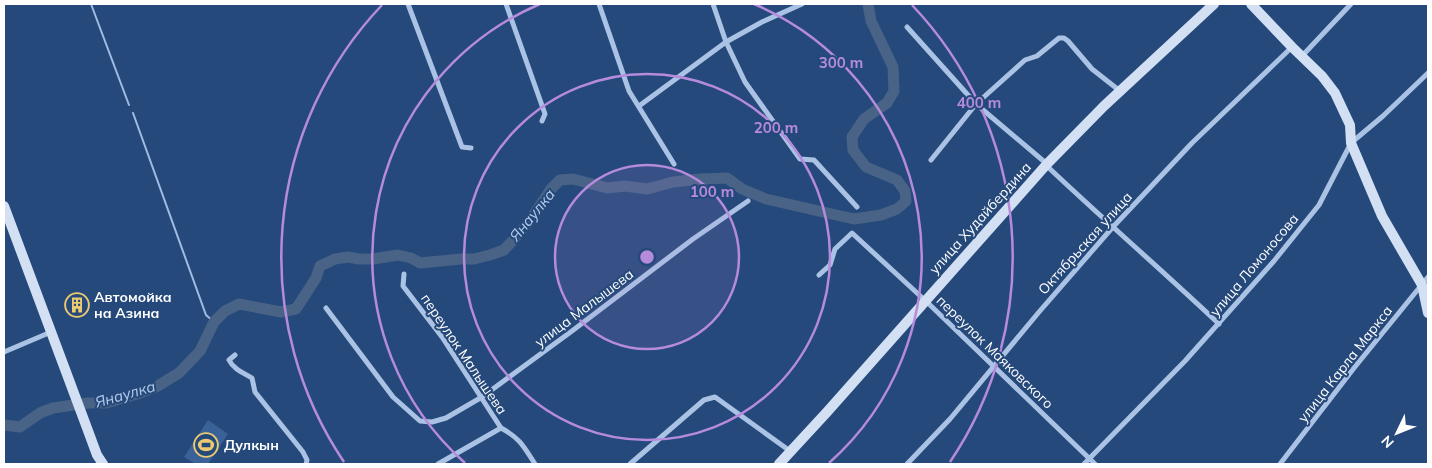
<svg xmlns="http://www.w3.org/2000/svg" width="1432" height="468" viewBox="0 0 1432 468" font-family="Mulish,sans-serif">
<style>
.pitch{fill:#3a6298}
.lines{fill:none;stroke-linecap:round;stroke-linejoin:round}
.stream{stroke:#9fbde4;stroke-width:2}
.river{stroke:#496387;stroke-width:11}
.street{stroke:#aac3e4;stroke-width:5}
.secondary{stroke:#d3e0f4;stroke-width:10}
.ring{fill:none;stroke:#b68bdc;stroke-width:2.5}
.labels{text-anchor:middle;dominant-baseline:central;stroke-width:4;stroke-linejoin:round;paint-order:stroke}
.street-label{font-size:14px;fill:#fff;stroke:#26497b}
.poi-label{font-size:14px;font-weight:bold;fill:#fff;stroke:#26497b;text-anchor:start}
.water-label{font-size:15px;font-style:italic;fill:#b5cdec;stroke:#26497b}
.centre{fill:#b68bdc;stroke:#26497b;stroke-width:2.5}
.ring-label{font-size:15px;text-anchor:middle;font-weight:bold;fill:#b68bdc;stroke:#26497b;stroke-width:4;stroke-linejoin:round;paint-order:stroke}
</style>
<rect width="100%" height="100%" fill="#26497b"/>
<polygon class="pitch" points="208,420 228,434 208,464 196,464 184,457"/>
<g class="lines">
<g class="stream">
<polyline points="91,4 129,105"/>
<polyline points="133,113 206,315 214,322"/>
</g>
<polyline class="river" points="4,425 20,427 40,413 53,408 88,403 106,403 137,394 156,387 179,373 200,351 214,322 225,311 239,304 281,312 296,309 316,278 320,266 335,259 348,257 359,259 373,259 398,255 411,258 420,263 461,259 474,259 490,255 504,250 516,237 528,223 551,189 560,180 573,179 607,188 625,186 647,189 673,182 701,179 727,178 742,189 766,199 854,219 881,215 897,209 906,201 905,191 897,180 866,167 853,150 852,137 864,119 887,103 894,91 893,67 871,21 868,4"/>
<g class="street">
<polyline points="408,4 462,147 471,148"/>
<polyline points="506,4 545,114 542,121"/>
<polyline points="599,4 629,91 674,164"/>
<polyline points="713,4 726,42 745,82 800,159 814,160 857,207"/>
<path d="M907 27 976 104 1047 164 1049 168C1105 221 1163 271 1219 324"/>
<polyline points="1302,56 1351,4"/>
<polyline points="639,106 726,42 762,22 802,4"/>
<polyline points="931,160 976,104 1025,60 1037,56 1059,38 1064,38 1068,41 1092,69 1120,91"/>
<path d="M404 274 403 286 442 337 501 428C520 438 524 447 535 464"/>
<polyline points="819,275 830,265 835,249 852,233 929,304 1095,464"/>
<polyline points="326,308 393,397 420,421 432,422 446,418 482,397 572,331 693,239 748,201"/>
<polyline points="4,352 51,332"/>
<path d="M235 355 229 360C234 370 244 373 252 378L255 392 303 452 307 460 306 464"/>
<polyline points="438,464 501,428"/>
<polyline points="630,464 704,400 715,397 790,451"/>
<polyline points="907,464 950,419 1039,312 1112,228 1192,143 1292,47"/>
<polyline points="1084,464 1185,361 1274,261 1319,205 1351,143 1383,116 1428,73"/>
<polyline points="1280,464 1354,368 1428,277"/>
</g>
<g class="secondary">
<polyline points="1251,4 1292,47 1322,76 1335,93 1350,125 1351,143 1382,216 1422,285 1428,313"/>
<polyline points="4,206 87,428 97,455 103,464"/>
<polyline points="779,464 827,412 1047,164 1104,106 1214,4"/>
</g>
</g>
<circle cx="647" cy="257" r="92" fill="#b68bdc" fill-opacity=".12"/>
<g class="ring">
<circle cx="647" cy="257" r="92"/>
<circle cx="647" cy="257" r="183"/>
<path d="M465 463A275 275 0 0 1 540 4M754 4A275 275 0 0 1 829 463"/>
<path d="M344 462A366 366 0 0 1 382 5M912 5A366 366 0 0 1 950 462"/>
</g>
<defs>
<g id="building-ring" transform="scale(1.25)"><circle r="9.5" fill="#26497b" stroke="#eccb70" stroke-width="1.5"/><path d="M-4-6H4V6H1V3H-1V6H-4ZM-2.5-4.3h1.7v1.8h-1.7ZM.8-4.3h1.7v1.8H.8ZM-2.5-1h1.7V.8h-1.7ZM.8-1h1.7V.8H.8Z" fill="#eccb70"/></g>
<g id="stadium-ring" transform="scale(1.25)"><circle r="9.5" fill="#26497b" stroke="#eccb70" stroke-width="1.5"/><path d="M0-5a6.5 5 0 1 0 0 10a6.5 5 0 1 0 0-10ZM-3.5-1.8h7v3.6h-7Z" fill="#eccb70"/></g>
</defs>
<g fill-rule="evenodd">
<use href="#building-ring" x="77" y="305"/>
<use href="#stadium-ring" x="206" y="445"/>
</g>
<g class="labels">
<g class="street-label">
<text transform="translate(980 218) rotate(-48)">улица Худайбердина</text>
<text transform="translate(1085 243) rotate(-48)">Октябрьская улица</text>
<text transform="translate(1254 265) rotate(-50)">улица Ломоносова</text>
<text transform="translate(584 308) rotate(-37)">улица Малышева</text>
<text transform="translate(995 352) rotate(44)">переулок Маяковского</text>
<text transform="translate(464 354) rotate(56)">переулок Малышева</text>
<text transform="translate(1345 364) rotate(-52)">улица Карла Маркса</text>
</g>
<g class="poi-label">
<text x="94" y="297">Автомойка<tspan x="94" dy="16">на Азина</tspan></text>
<text x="224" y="445">Дулкын</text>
</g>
<g class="water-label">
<text transform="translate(532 215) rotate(-51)">Янаулка</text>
<text transform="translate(125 394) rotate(-16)">Янаулка</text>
</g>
</g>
<circle cx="647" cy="257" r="8" class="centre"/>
<g class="ring-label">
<text x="841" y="68">300 m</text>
<text x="979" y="108">400 m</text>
<text x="776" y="133">200 m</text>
<text x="712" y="197">100 m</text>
</g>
<rect width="1432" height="468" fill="none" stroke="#ffffff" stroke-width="10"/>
<g transform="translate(1397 433) rotate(227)" stroke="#26497b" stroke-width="4" paint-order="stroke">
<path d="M0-4L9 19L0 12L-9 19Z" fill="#ffffff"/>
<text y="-8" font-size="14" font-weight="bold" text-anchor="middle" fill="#ffffff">N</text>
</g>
</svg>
